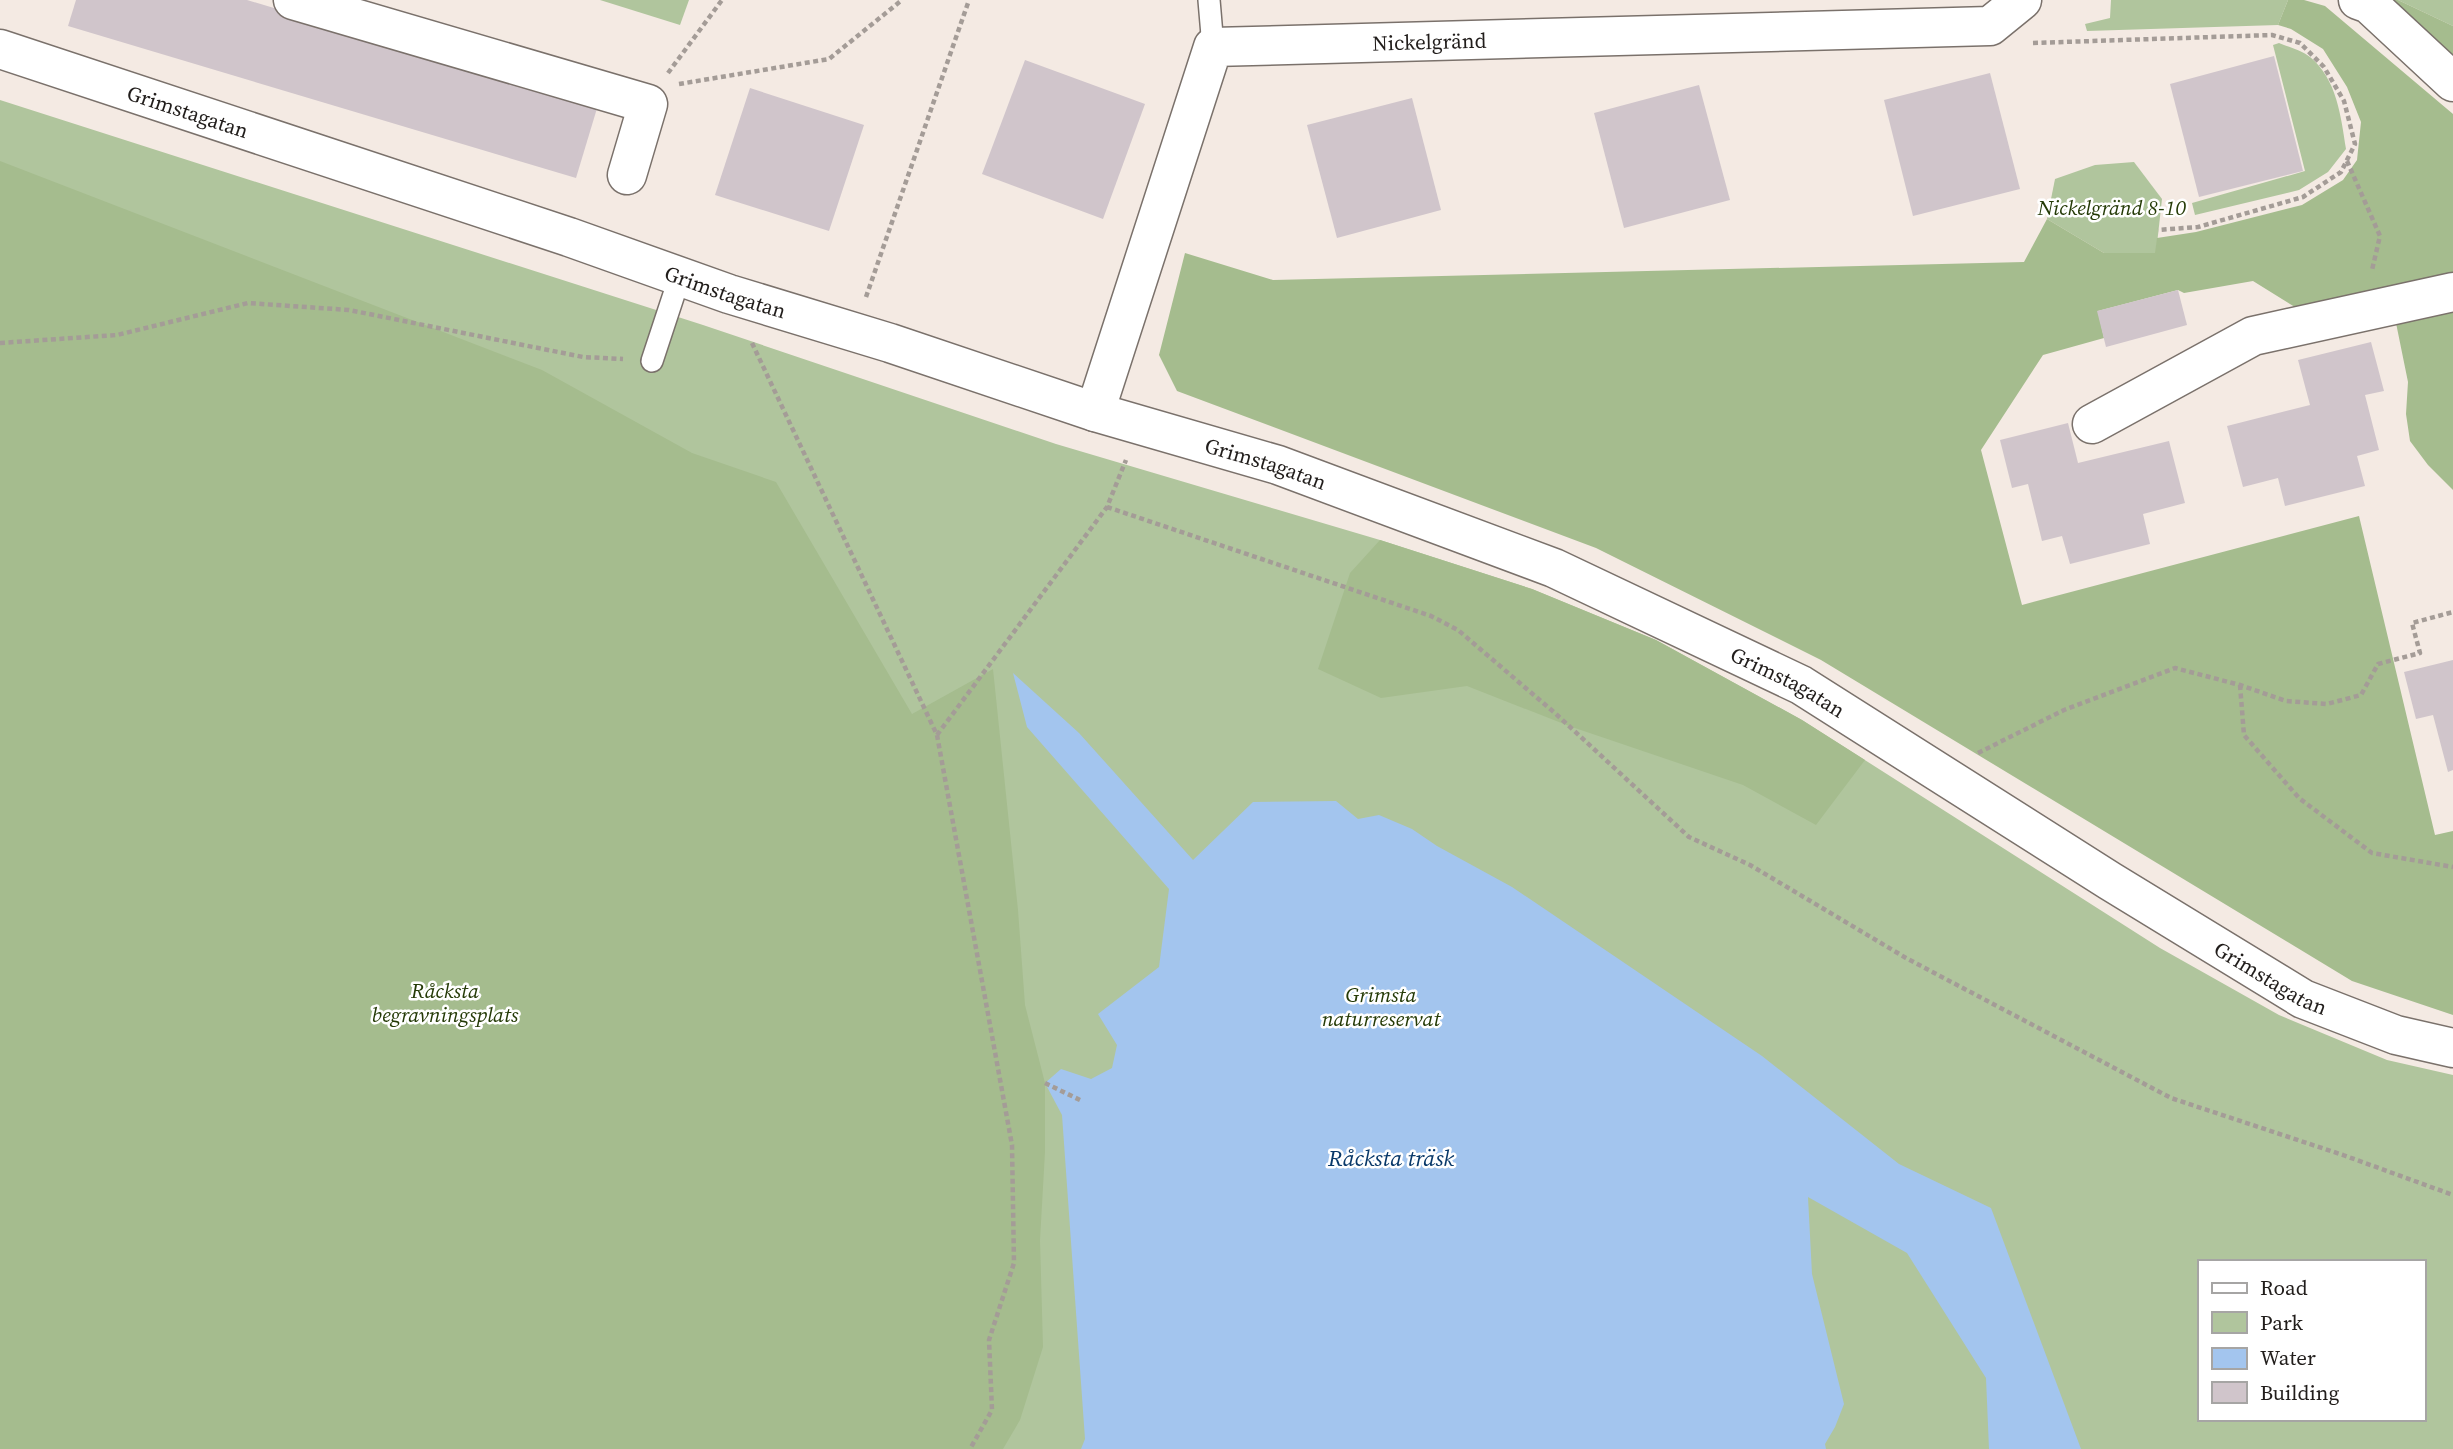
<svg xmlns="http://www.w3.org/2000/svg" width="2453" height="1449" viewBox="0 0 2453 1449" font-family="'Source Serif 4',serif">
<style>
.green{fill:#b0c59d;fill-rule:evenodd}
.forest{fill:#a5bc8e}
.water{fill:#a3c5ee}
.building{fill:#d0c5cb}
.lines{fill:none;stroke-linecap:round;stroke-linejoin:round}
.lane-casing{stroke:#7a716b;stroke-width:24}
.street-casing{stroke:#7a716b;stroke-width:41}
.path{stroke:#a49c97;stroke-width:4.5;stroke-dasharray:5 3.5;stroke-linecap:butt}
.lane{stroke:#fff;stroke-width:21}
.street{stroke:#fff;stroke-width:38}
.labels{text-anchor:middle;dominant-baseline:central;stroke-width:5;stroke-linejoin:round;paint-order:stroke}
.street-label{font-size:21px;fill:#211d1b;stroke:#fff}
.park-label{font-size:21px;font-style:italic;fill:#243a06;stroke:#fff}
.water-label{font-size:23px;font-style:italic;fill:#083869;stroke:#fff}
</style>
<rect width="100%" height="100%" fill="#f4eae3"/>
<g class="green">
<polygon points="600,0 689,0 680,25"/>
<polygon points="2111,0 2288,0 2278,25 2087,31 2085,24 2110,18"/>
<polygon points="2398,0 2453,0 2453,26"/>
<path d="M2279 43C2288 47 2302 50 2310 57 2337 79 2341 117 2346 149L2328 172 2299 190 2195 215 2192 203 2305 171 2273 45Z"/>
<path d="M0 100 703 325 1056 444 1380 540 1532 589 1656 640 1802 720 2160 948 2279 1015 2387 1060 2453 1075V1449H0ZM2199 1262H2423V1419H2199Z"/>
<polygon points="2134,162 2162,199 2156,253 2104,253 2047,219 2055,179 2095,165"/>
</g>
<g class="forest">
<polygon points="2288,0 2304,0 2325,6 2453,114 2453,278 2298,309 2253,281 2184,293 2178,290 2098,311 2104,338 2043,355 1981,450 2022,605 2359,516 2435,835 2453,831 2453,1015 2352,981 1821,660 1596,548 1177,391 1159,355 1185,253 1273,280 2024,262 2047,219 2104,253 2155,253 2157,238 2196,232 2302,205 2343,180 2357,160 2361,122 2347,87 2323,49 2291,29 2278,25"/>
<polygon points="2392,0 2398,0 2453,26 2453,56"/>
<polygon points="0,161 542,370 692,453 776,482 912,714 993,669 1018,910 1025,1005 1045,1083 1045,1152 1040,1240 1043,1347 1020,1420 1003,1449 0,1449"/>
<polygon points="2453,310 2453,490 2428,465 2410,441 2406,414 2408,382 2396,323"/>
<polygon points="1380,540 1532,589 1656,640 1802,720 1865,760 1816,825 1743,785 1569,726 1467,686 1381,698 1318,669 1350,573"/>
</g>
<polygon class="water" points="1013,673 1079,733 1193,860 1253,802 1336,801 1358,819 1379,815 1412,829 1437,846 1512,887 1762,1056 1899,1164 1991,1208 2081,1449 1989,1449 1986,1378 1907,1253 1808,1197 1812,1274 1844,1404 1835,1427 1825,1444 1826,1449 1081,1449 1085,1439 1062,1115 1045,1083 1061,1069 1091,1079 1112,1068 1117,1045 1098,1014 1159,967 1169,889 1027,727"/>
<g class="building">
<polygon points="76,0 247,0 598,105 576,178 68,26"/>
<polygon points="2274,56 2303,171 2199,197 2170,84"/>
<polygon points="1025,60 1145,104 1103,219 982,174"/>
<polygon points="1990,73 2020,189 1913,216 1884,100"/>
<polygon points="1699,85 1730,200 1624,228 1594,113"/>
<polygon points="750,88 864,125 829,231 715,195"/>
<polygon points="1412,98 1441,210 1337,238 1307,125"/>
<polygon points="2178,290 2187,325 2106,347 2097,311"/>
<polygon points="2371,342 2384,391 2365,395 2379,450 2357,456 2365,486 2285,506 2278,478 2243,487 2227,426 2310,405 2298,360"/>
<polygon points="2068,423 2078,463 2169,441 2185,503 2143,514 2150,544 2070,564 2062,536 2042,541 2028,484 2012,488 2000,440"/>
<polygon points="2453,660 2453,770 2448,772 2433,715 2416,719 2404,672"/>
</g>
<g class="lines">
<g class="lane-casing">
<g id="lane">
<polyline points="1209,0 1213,47"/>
<polyline points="652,361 680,276"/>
</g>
</g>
<g class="street-casing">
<g id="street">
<polyline points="293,0 648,104 627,175"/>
<polyline points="2358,0 2369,4 2453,82"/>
<path id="s1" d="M0 49 569 237 729 294 890 343 1095 412 1278 465 1554 568 1801 685 2110 881 2303 999 2396 1035 2453 1048"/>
<path id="s2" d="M1095 412 1213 47 1990 26 2022 0"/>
<polyline points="2092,424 2253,336 2453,292"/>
</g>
</g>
<g class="path">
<polyline points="2033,43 2272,35 2300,43 2324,67 2344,101 2355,144 2341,172 2303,197 2198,227 2158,230"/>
<polyline points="668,73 722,0"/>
<polyline points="679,84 829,59 902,0"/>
<polyline points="2347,161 2380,236 2372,270"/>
<polyline points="866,297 969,0"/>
<polyline points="0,343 117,335 248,303 349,310 583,357 623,359"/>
<polyline points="752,343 937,735 1012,1145 1014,1263 989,1340 992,1410 970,1449"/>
<polyline points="1107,507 1431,616 1458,630 1556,714 1689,837 1750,865 1906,958 2171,1098 2343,1155 2453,1195"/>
<polyline points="2240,685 2244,735 2299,798 2372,853 2453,867"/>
<polyline points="937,735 1107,507 1126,460"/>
<polyline points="1978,753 2064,710 2175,668 2240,685 2286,701 2327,704 2361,695 2378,664 2420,653 2412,623 2453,612"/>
<polyline points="1045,1083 1080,1100"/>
</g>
<use href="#lane" class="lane"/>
<use href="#street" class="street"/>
</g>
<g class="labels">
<g class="street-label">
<text stroke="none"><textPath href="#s2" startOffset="600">Nickelgränd</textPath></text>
<text stroke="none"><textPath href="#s1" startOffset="198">Grimstagatan</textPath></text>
<text stroke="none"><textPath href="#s1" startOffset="765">Grimstagatan</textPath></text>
<text stroke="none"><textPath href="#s1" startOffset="1332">Grimstagatan</textPath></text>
<text stroke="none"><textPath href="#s1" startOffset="1899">Grimstagatan</textPath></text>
<text stroke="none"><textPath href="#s1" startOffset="2466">Grimstagatan</textPath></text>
</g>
<g class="park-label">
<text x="2112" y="207">Nickelgränd 8-10</text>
<text x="445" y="990">Råcksta<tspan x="445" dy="24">begravningsplats</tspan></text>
<text x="1381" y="994">Grimsta<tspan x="1381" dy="24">naturreservat</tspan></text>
</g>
<g class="water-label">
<text x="1391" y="1158">Råcksta träsk</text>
</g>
</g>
<rect x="2198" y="1260" width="228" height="161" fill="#ffffff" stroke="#a6a5a4" stroke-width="2"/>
<rect x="2212" y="1283" width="35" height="10" fill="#ffffff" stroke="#a6a5a4" stroke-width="2"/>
<text x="2260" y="1295" font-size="21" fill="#211d1b">Road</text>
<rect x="2212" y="1312" width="35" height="21" fill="#b0c59d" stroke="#a6a5a4" stroke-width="2"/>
<text x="2260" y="1330" font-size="21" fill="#211d1b">Park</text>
<rect x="2212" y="1348" width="35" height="21" fill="#a3c5ee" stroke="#a6a5a4" stroke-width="2"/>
<text x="2260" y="1365" font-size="21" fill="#211d1b">Water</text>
<rect x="2212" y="1382" width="35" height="21" fill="#d0c5cb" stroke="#a6a5a4" stroke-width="2"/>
<text x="2260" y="1400" font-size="21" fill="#211d1b">Building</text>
</svg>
